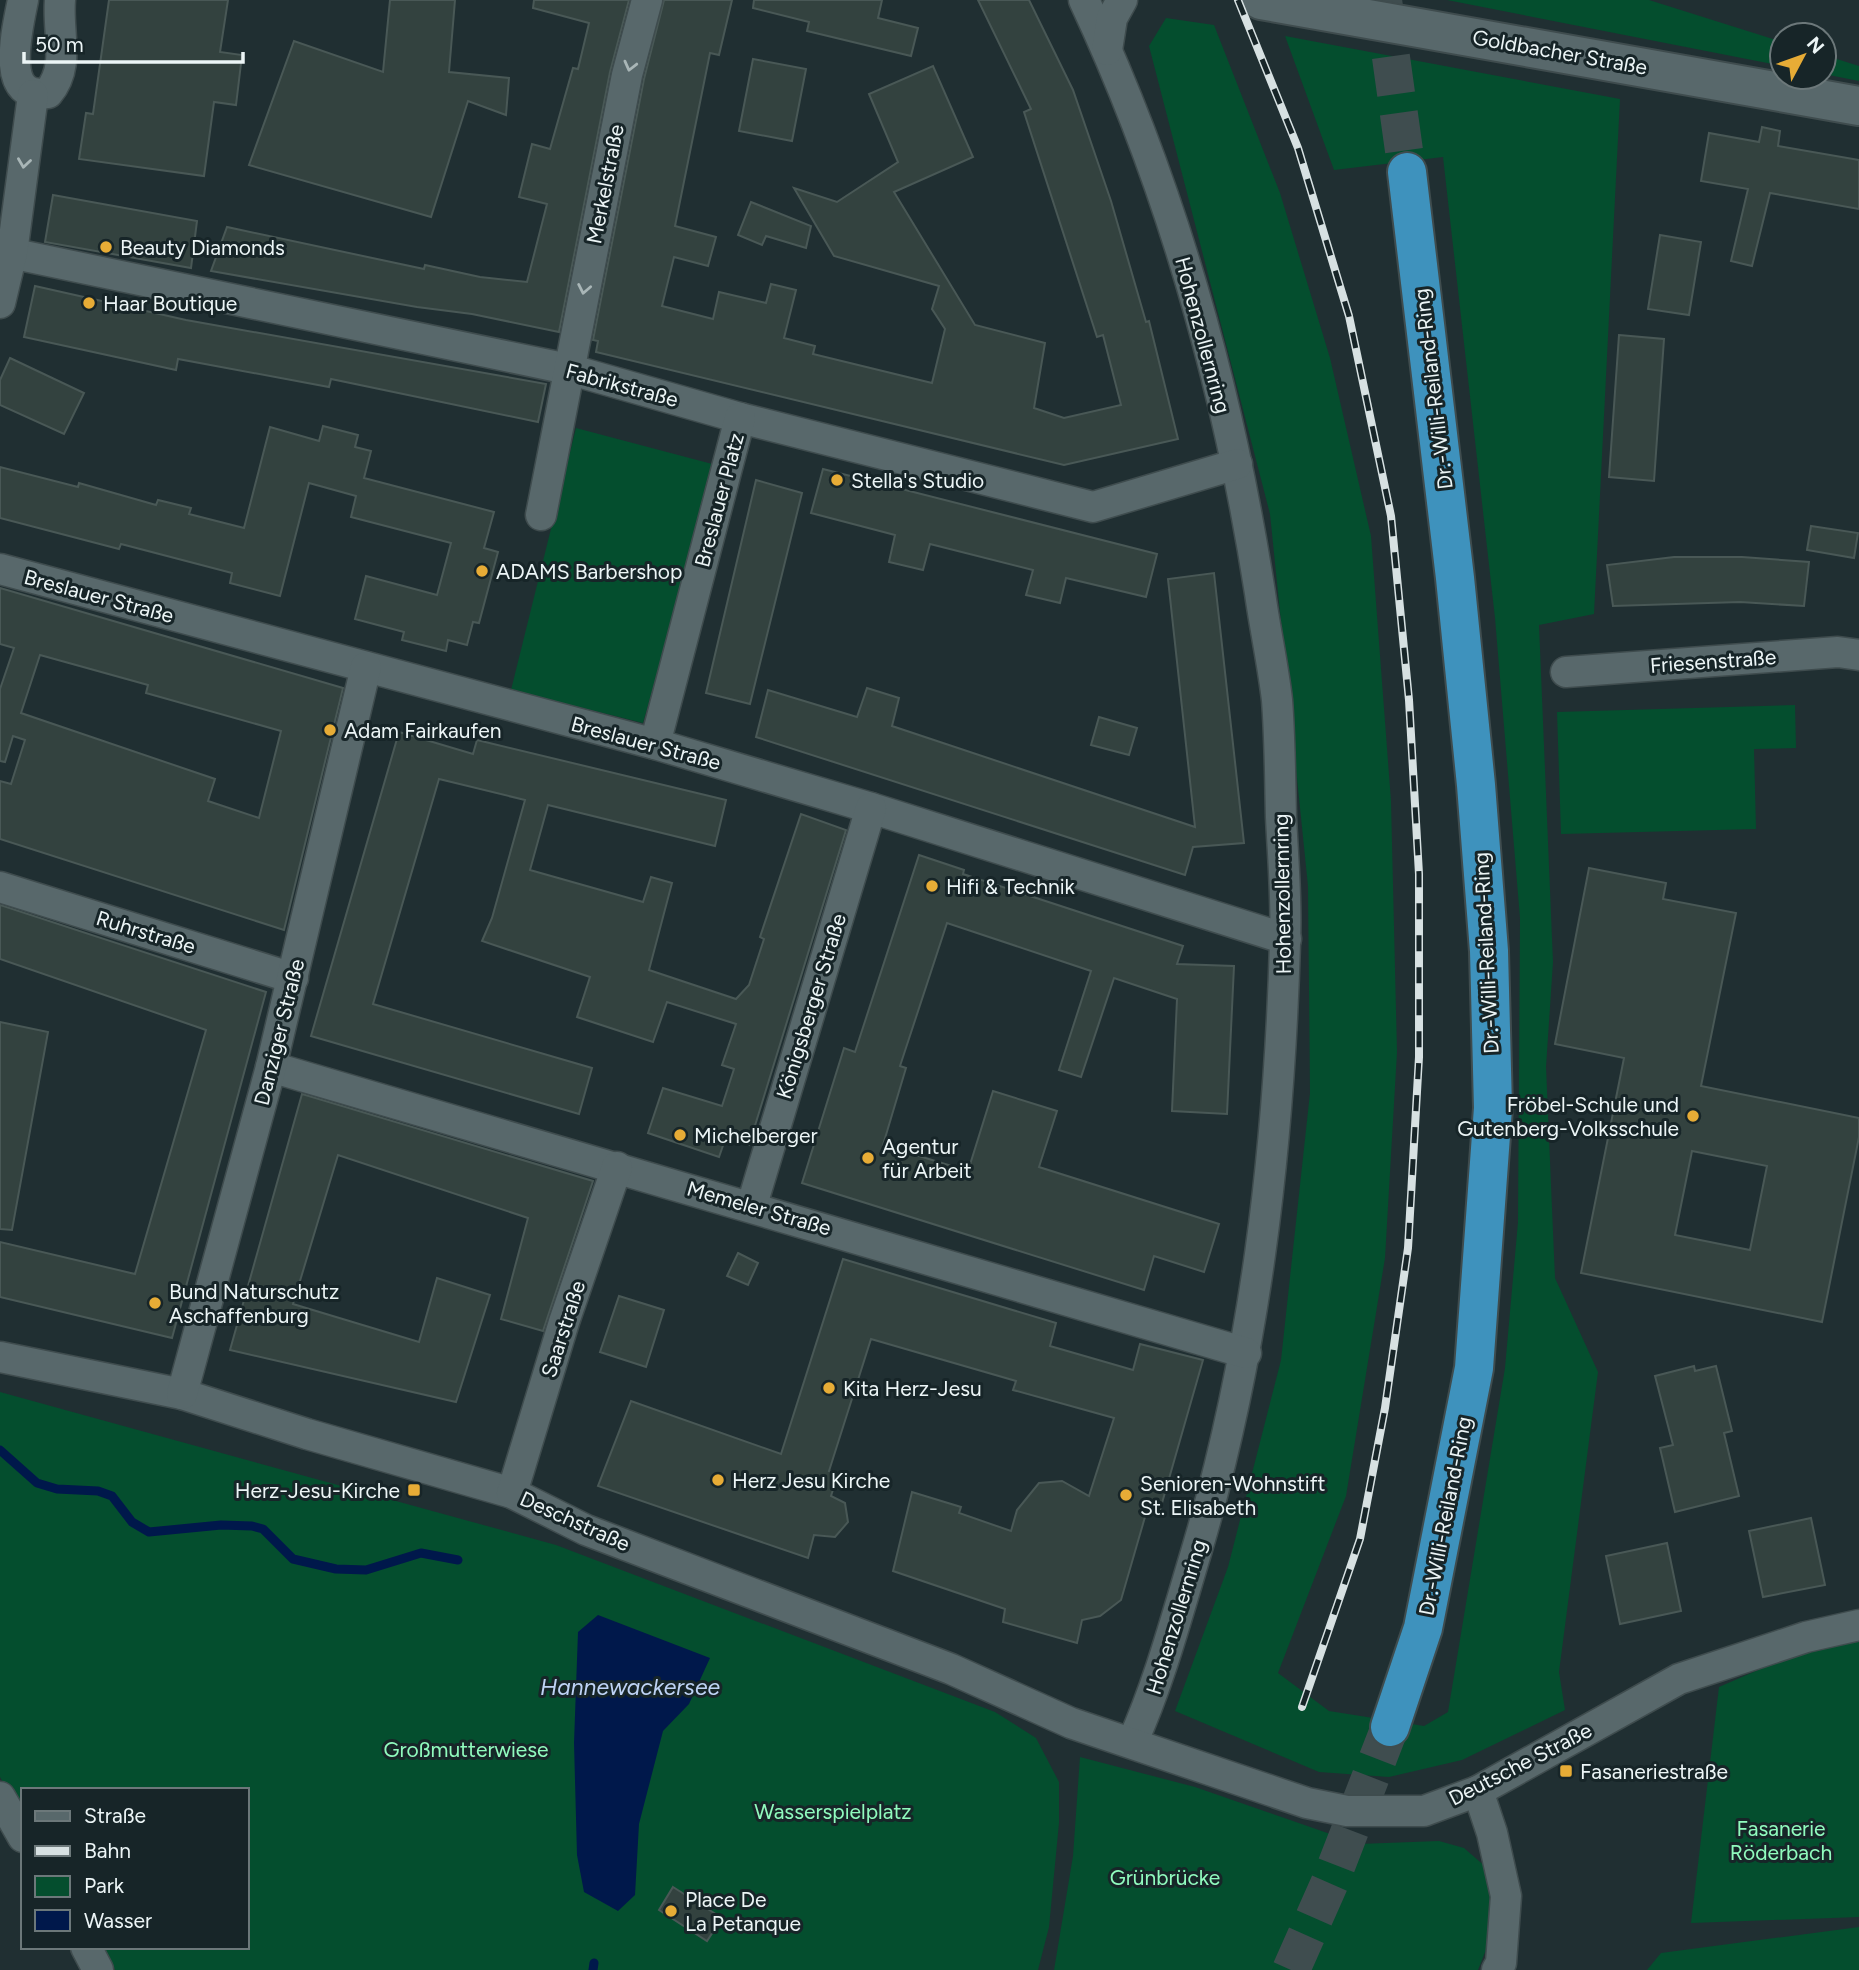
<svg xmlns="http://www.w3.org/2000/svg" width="1859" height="1970" viewBox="0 0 1859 1970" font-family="Figtree,sans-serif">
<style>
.green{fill:#044e2e}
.water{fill:#00184b}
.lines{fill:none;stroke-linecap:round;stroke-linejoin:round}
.stream{stroke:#00184b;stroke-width:9}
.building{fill:#33423f;stroke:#495856;stroke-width:2;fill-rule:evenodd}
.highway-tunnel{stroke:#3f4d4f;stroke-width:38;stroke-dasharray:38 19;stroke-linecap:butt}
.street-casing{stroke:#3f4c4e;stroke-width:33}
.secondary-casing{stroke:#3f4c4e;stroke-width:42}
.highway-casing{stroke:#3f4c4e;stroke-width:42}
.street{stroke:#58686b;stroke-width:30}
.secondary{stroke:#58686b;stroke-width:38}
.highway{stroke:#3e92bd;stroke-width:38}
.rail-casing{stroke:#d7e1e2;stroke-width:8}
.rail{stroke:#172528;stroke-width:5;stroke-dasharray:16;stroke-linecap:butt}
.oneway{stroke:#a9b6b7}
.poi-dot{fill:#e7ac36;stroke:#172528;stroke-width:2.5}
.labels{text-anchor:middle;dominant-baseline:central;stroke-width:6;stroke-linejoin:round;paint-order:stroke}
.street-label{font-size:21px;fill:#ecf5f6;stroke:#172528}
.poi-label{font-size:21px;fill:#ecf5f6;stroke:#172528;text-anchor:start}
.park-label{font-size:21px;fill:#90fbbe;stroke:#172528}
.water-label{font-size:23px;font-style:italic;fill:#bed3f5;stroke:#172528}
</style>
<rect width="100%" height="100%" fill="#202f32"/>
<g class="green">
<polygon points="1447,0 1649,0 1782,42 1782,66"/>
<polygon points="1166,18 1214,25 1280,193 1330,358 1371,536 1391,801 1397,1052 1385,1258 1346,1496 1278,1673 1329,1711 1424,1726 1448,1712 1505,1368 1518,1222 1520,918 1495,618 1443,157 1334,170 1285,36 1620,99 1594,614 1539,625 1553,962 1546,1067 1555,1278 1598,1372 1559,1672 1565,1710 1462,1760 1389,1777 1319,1772 1175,1711 1228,1567 1281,1360 1310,1093 1308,886 1270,514 1149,46"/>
<polygon points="1824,55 1859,66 1859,81 1824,74"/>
<polygon points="576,428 716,465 643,723 511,690"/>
<polygon points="1795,705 1796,748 1754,749 1756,829 1561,834 1557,712"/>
<polygon points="0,1392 556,1545 995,1712 1036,1738 1059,1782 1059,1823 1049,1927 1038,1970 115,1970 101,1947 247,1947 247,1790 23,1790 23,1816 0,1777"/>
<polygon points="1859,1637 1859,1917 1691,1923 1719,1687 1818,1644"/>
<polygon points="1080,1757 1195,1787 1359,1844 1439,1841 1464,1848 1487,1868 1493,1932 1478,1970 1054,1970 1073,1856"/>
<polygon points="1859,1927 1859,1970 1647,1970 1661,1953"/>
</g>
<polygon class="water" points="598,1615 710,1658 689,1704 663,1731 639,1824 635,1895 618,1911 584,1892 577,1855 574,1743 578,1632"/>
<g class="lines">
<g class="stream">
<polyline points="0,1450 37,1483 57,1489 98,1491 112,1496 132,1522 149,1532 221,1525 252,1526 263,1529 293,1559 336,1569 366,1570 421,1553 458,1560"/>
<polyline points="593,1970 594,1963"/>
</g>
</g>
<g class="building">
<polygon points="109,0 228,0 220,52 242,55 236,105 214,102 204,176 79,159 86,113 93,114"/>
<polygon points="390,0 455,0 449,72 509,78 506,115 468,101 431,217 249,165 294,41 383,72"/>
<polygon points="534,0 629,0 610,72 559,332 472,314 417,307 211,271 227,227 424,269 425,265 480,277 527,282 547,204 519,197 532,144 550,149 573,68 578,69 589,23 533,8"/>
<polygon points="664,0 732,0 719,55 710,53 675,226 716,237 708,266 674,257 662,306 713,319 719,292 766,303 771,284 796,290 784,338 815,346 813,354 932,383 945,329 932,309 939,286 834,256 794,188 837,202 898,162 869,94 933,66 973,157 894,192 975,325 1045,343 1034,408 1064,418 1121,405 1103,335 1097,337 1024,112 1031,109 978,0 1029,0 1073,90 1111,201 1146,322 1149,321 1178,439 1064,465 596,352 598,341 593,340 644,79"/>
<polygon points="754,0 882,0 878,18 918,28 911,56 807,31 809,22 753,8"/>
<polygon points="753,59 806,69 792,141 739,131"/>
<polygon points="1762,127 1780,131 1778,146 1859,160 1859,209 1770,193 1752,266 1731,261 1748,189 1701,181 1709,133 1759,142"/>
<polygon points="53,195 197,221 191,268 45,242"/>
<polygon points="751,202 811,226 806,248 766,236 762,245 738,235"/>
<polygon points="1660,235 1701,242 1689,315 1648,309"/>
<polygon points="35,286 186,320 546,384 538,422 331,379 329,387 178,359 176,370 24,337"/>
<polygon points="1619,335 1664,339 1654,481 1609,477"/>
<polygon points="10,358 84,393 64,434 0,405 0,380"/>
<polygon points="323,426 358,435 355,447 371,451 364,478 494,512 484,548 498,552 479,623 473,622 467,645 448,640 446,651 402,640 404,632 355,619 366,576 437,595 451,543 351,517 356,496 309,483 280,596 230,583 232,573 121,544 119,549 0,518 0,467 78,487 79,483 156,505 158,500 191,508 189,514 244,528 270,427 319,441"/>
<polygon points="823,469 1157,554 1146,597 1066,578 1060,603 1026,595 1033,570 930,544 923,570 889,562 895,535 811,513"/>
<polygon points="756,480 802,493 750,704 706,693"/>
<polygon points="1811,526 1858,533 1854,558 1807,550"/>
<polygon points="1674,557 1742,557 1809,562 1804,606 1740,602 1613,606 1607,565"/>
<polygon points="1214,573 1244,843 1193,847 1185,875 756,737 768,690 857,717 867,688 899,698 892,726 1195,827 1168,579"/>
<path d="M0 588 343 688 284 930 0 839V781L11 784 25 740 13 736 5 762 0 761V689L14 648 0 644ZM40 655 148 685 146 693 281 731 259 818 208 801 215 779 21 713Z"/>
<polygon points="1099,717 1137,728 1129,755 1091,745"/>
<polygon points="399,732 473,754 477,740 726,800 715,846 548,805 530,870 643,902 651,877 672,883 649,970 736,999 749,985 764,939 760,937 801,814 846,830 749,1145 726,1137 719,1157 648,1133 663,1088 722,1106 734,1069 722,1065 736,1024 667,1002 653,1042 577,1017 590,977 482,941 492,918 525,800 439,779 373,1004 592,1068 579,1114 311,1036"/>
<polygon points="919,855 964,870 963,874 1183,946 1177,964 1234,966 1227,1114 1172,1111 1177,999 1114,978 1081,1077 1059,1070 1091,971 947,923 900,1066 906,1068 883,1145 968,1171 993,1091 1057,1111 1039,1167 1219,1224 1204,1272 1154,1256 1144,1290 802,1183 844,1048 855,1052"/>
<path d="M1589 868 1666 883 1663 899 1736 913 1701 1086 1859 1118V1137L1822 1322 1581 1273 1624 1058 1555 1044ZM1692 1151 1767 1166 1750 1250 1675 1235Z"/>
<polygon points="0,905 266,992 172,1338 0,1297 0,1242 135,1274 206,1030 0,959"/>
<polygon points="0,1022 48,1032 12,1230 0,1229"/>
<polygon points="302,1094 593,1181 543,1331 501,1319 528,1218 338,1155 293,1304 419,1342 437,1278 490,1295 456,1402 230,1350"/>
<polygon points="738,1253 758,1263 748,1285 727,1276"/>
<polygon points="843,1259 1056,1323 1050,1346 1133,1370 1140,1344 1203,1360 1160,1510 1147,1510 1121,1600 1100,1616 1082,1620 1077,1643 1003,1622 1005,1609 893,1571 912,1492 961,1507 959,1513 1011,1531 1017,1510 1039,1483 1062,1481 1089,1496 1114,1418 1013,1390 1016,1381 871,1339 829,1471 838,1474 831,1496 845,1503 848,1522 835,1537 814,1535 808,1558 598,1486 631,1401 781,1454"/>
<polygon points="619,1296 664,1310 646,1367 600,1352"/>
<polygon points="1694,1366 1695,1371 1716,1366 1732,1431 1724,1433 1739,1496 1675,1512 1660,1448 1673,1445 1655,1376"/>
<polygon points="1811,1518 1825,1585 1763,1597 1749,1531"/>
<polygon points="1667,1543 1681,1611 1620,1624 1606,1556"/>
<polygon points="673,1887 722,1918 707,1941 659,1910"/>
</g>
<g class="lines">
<g class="highway-tunnel">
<polyline points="1383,0 1407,172"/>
<polyline points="1291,1970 1330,1882 1390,1727"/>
</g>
<g class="street-casing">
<g id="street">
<path d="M23 0C16 34 0 102 48 93 71 66 57 33 60 0"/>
<path d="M1084 0C1172 188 1228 388 1260 593 1265 629 1273 665 1277 700 1280 739 1280 778 1281 817 1283 859 1287 901 1285 943 1279 1151 1255 1356 1195 1556 1176 1619 1159 1683 1132 1743"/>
<polyline points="1107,50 1112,18 1122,0"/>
<polyline points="0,251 568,369 740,418 1093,507 1237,464"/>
<polyline points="0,303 12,253 33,95"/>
<polyline points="541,515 627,75 647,0"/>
<polyline points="0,569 655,744 871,808 1286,939"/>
<polyline points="1566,672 1838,652 1859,655"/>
<polyline points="655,744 740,418"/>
<polyline points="0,887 293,978"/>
<polyline points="271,1067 1246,1353"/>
<polyline points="752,1205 871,808"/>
<polyline points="0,1357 182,1394 307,1434 512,1493 586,1530 951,1669 1071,1723 1307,1803 1347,1811 1424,1811 1478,1791 1679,1679 1806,1637 1859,1625"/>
<polyline points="182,1394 271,1067 366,667"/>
<polyline points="512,1493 564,1322 617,1167"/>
<polyline points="1478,1791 1492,1833 1506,1896 1501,1963 1497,1970"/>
<polyline points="0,1797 23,1837"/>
<polyline points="86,1947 98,1970"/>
</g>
</g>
<g class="secondary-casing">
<polyline id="secondary" points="1261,0 1859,106"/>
</g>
<g class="highway-casing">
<polyline id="highway" points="1390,1727 1423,1628 1474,1368 1493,1108 1489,951 1476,785 1455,578 1407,172"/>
</g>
<use href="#street" class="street"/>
<use href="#secondary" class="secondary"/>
<use href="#highway" class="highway"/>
<g class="rail-casing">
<polyline id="rail" points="1238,0 1298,148 1349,316 1391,516 1409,700 1419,874 1419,1057 1408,1248 1385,1408 1360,1539 1302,1707"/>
</g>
<use href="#rail" class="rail"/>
</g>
<defs><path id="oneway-chevron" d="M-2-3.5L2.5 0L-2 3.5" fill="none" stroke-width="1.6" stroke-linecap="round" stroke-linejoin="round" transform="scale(1.75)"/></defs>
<g class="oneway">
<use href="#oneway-chevron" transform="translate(630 66) rotate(104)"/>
<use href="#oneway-chevron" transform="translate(24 163) rotate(98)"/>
<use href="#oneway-chevron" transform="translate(584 289) rotate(101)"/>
</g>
<g class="poi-dot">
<circle cx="106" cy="247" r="7"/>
<circle cx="89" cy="303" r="7"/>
<circle cx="837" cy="480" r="7"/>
<circle cx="482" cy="571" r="7"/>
<circle cx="330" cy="730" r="7"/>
<circle cx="932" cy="886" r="7"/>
<circle cx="1693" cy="1116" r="7"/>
<circle cx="680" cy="1135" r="7"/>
<circle cx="868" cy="1158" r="7"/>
<circle cx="155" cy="1303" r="7"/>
<circle cx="829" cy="1388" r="7"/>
<circle cx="718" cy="1480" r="7"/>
<rect x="407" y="1483" width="14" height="14" rx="3.5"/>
<circle cx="1126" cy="1495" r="7"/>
<rect x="1559" y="1764" width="14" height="14" rx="3.5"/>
<circle cx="671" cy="1911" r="7"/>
</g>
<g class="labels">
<g class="street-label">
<text transform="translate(1560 52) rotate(10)">Goldbacher Straße</text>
<text transform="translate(605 184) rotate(-79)">Merkelstraße</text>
<text transform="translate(1203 335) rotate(75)">Hohenzollernring</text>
<text transform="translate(622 385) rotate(15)">Fabrikstraße</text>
<text transform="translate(1433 389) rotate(-97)">Dr.-Willi-Reiland-Ring</text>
<text transform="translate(719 500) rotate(-75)">Breslauer Platz</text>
<text transform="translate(99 596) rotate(15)">Breslauer Straße</text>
<text transform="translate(1713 661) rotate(-4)">Friesenstraße</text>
<text transform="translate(646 743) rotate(15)">Breslauer Straße</text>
<text transform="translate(1282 894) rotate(-91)">Hohenzollernring</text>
<text transform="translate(146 932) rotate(17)">Ruhrstraße</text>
<text transform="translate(1486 953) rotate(-93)">Dr.-Willi-Reiland-Ring</text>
<text transform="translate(811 1006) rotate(-73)">Königsberger Straße</text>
<text transform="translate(279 1032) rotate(-76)">Danziger Straße</text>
<text transform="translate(759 1208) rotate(16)">Memeler Straße</text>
<text transform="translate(563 1329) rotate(-72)">Saarstraße</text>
<text transform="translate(1445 1516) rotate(-79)">Dr.-Willi-Reiland-Ring</text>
<text transform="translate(575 1521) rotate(24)">Deschstraße</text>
<text transform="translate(1176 1617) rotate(-73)">Hohenzollernring</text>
<text transform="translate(1520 1764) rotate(-27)">Deutsche Straße</text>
</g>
<g class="poi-label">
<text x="120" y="247">Beauty Diamonds</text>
<text x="103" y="303">Haar Boutique</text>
<text x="851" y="480">Stella's Studio</text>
<text x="496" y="571">ADAMS Barbershop</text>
<text x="344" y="730">Adam Fairkaufen</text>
<text x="946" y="886">Hifi &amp; Technik</text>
<text x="1679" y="1104" text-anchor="end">Fröbel-Schule und<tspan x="1679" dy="24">Gutenberg-Volksschule</tspan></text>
<text x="694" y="1135">Michelberger</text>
<text x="882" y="1146">Agentur<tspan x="882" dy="24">für Arbeit</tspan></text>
<text x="169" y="1291">Bund Naturschutz<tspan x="169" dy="24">Aschaffenburg</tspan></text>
<text x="843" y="1388">Kita Herz-Jesu</text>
<text x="732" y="1480">Herz Jesu Kirche</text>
<text x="1140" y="1483">Senioren-Wohnstift<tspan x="1140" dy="24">St. Elisabeth</tspan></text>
<text x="400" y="1490" text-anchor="end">Herz-Jesu-Kirche</text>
<text x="1580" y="1771">Fasaneriestraße</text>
<text x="685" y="1899">Place De<tspan x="685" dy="24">La Petanque</tspan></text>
</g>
<g class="park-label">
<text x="466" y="1749">Großmutterwiese</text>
<text x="833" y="1811">Wasserspielplatz</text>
<text x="1781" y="1828">Fasanerie<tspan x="1781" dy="24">Röderbach</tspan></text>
<text x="1165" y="1877">Grünbrücke</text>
</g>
<g class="water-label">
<text x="630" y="1687">Hannewackersee</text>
</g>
</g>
<rect x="21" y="1788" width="228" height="161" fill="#172528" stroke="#6c787a" stroke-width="2"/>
<rect x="35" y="1811" width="35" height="10" fill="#58686b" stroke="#6c787a" stroke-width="2"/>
<text x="84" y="1823" font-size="21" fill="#ecf5f6">Straße</text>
<rect x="35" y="1846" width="35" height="10" fill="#d7e1e2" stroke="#6c787a" stroke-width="2"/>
<text x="84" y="1858" font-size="21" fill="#ecf5f6">Bahn</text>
<rect x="35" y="1876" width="35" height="21" fill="#044e2e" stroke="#6c787a" stroke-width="2"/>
<text x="84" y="1893" font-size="21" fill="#ecf5f6">Park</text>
<rect x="35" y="1910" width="35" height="21" fill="#00184b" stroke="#6c787a" stroke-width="2"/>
<text x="84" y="1928" font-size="21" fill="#ecf5f6">Wasser</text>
<g transform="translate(1803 56) rotate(49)"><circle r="33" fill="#172528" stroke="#6c787a" stroke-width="2"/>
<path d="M0-5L12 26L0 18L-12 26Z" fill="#e7ac36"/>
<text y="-10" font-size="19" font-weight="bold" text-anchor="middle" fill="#ecf5f6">N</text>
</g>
<path d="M24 52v10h219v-10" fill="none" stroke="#ecf5f6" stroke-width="3.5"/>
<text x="35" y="52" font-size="21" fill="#ecf5f6" stroke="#172528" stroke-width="5" paint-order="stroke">50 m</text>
</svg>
